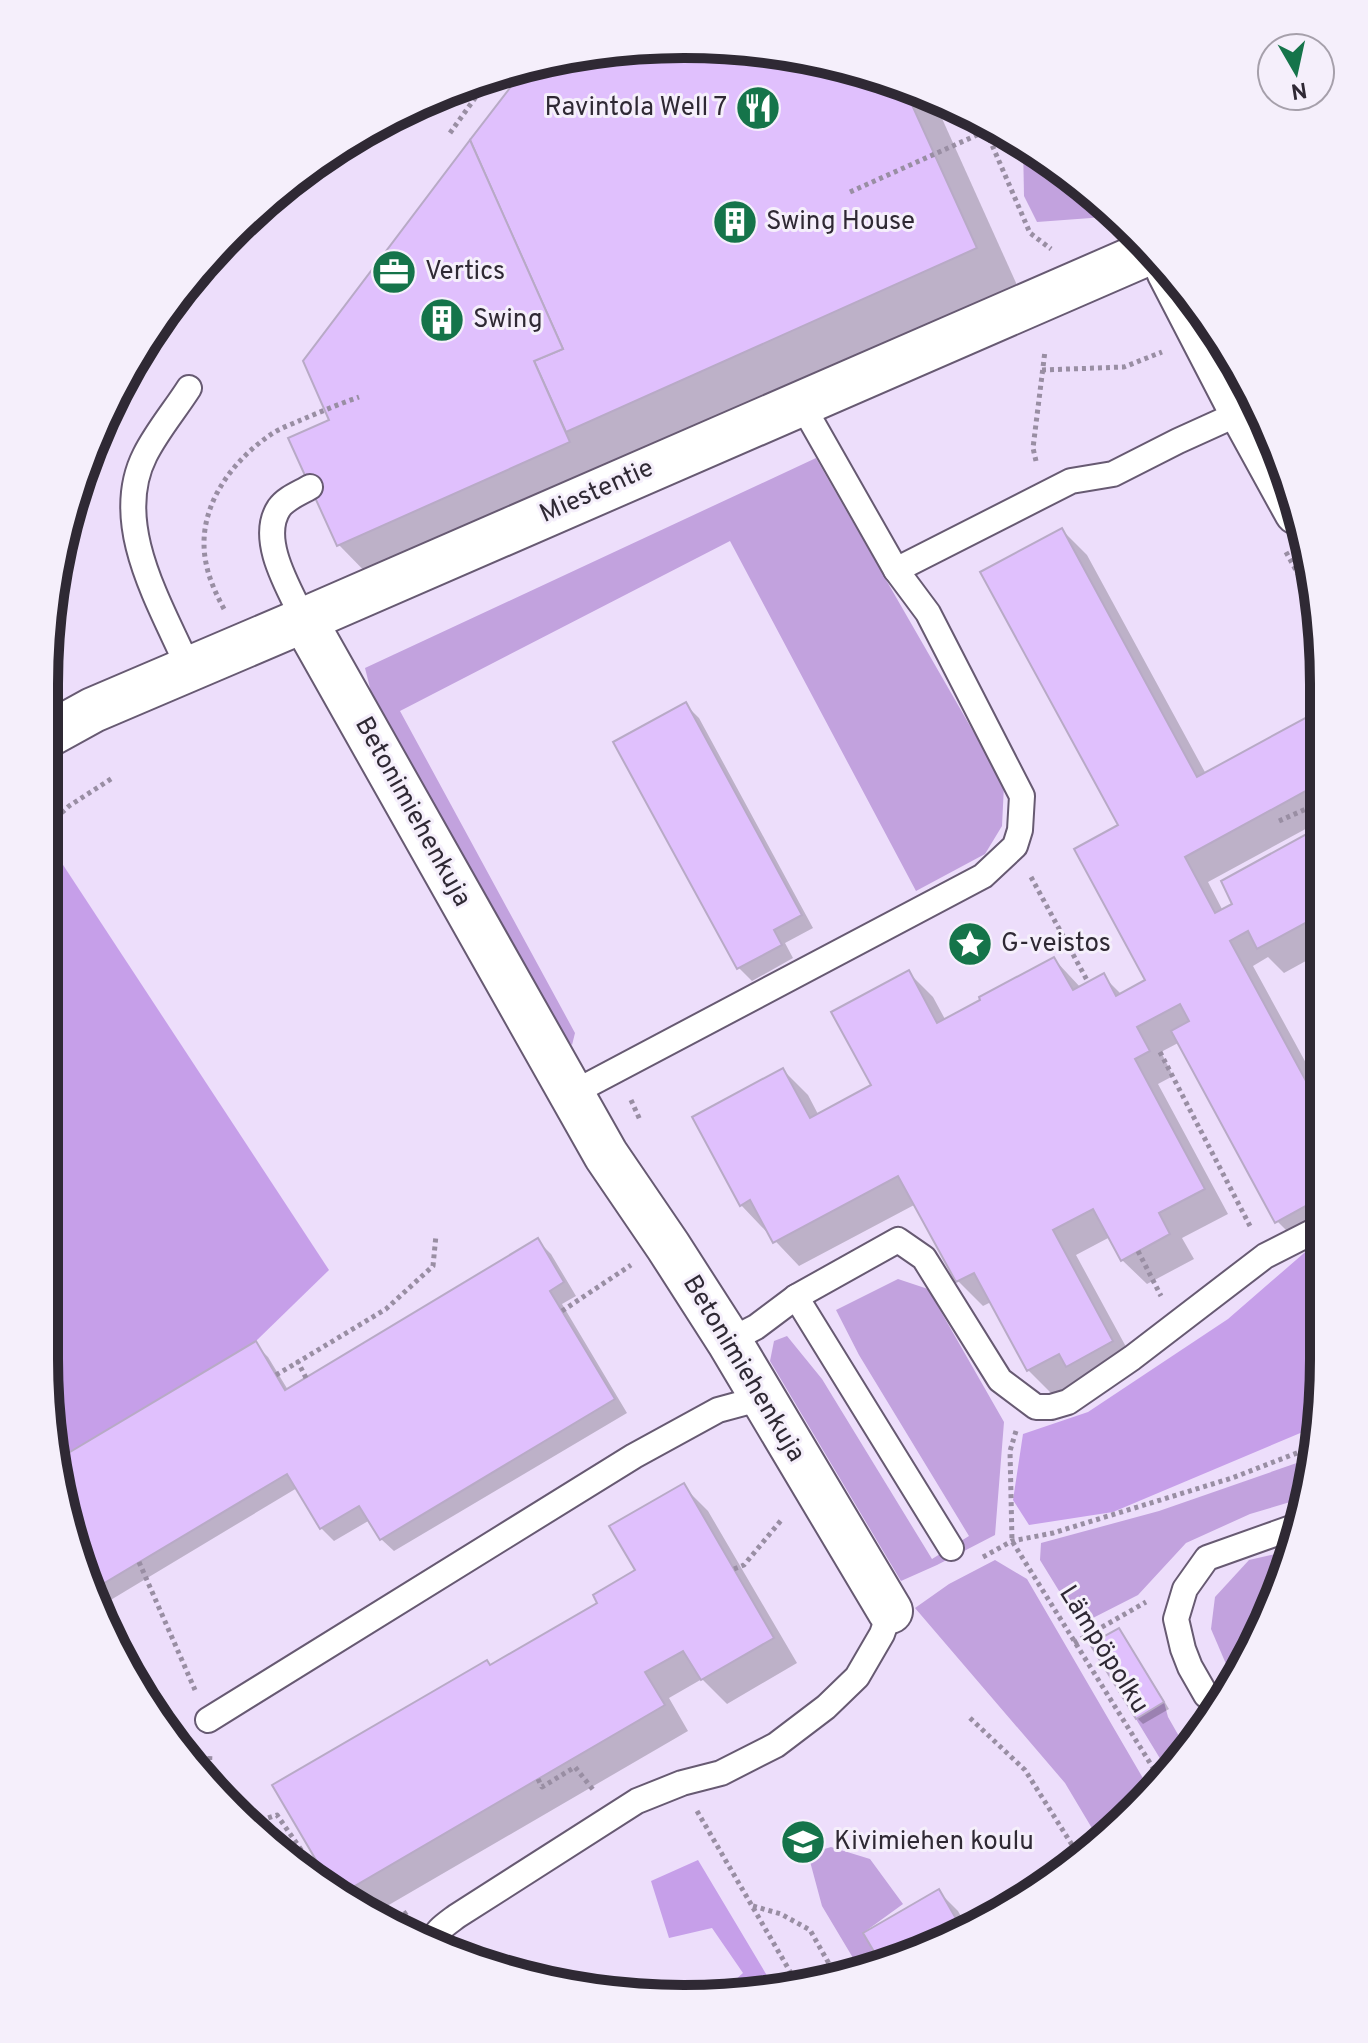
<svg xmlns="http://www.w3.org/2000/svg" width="1368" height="2043" viewBox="0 0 1368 2043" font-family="Overpass,sans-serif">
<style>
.green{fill:#c2a2de}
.forest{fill:#c69fe9}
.shadow{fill:#0003}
.building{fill:#e0c0fd;stroke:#b8aac6;stroke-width:2}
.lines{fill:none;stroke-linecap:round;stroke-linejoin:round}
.lane-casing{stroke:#675a72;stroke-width:28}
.street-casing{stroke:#675a72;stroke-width:48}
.secondary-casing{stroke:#675a72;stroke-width:48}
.path{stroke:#998ea3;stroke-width:5;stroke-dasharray:4 4;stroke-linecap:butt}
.lane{stroke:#fff;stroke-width:24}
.street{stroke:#fff;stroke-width:44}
.secondary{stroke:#fff;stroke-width:44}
.labels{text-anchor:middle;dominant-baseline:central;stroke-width:6;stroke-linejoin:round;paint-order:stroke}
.poi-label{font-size:26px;fill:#2f2934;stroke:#f5effb;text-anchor:start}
.street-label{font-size:26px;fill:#2f2934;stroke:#f5effb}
.rim{fill:none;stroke:#2f2934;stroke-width:10}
</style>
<rect width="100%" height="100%" fill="#eddefb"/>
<g class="green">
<polygon points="1023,143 1039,152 1118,216 1037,222 1024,196"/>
<polygon points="816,458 1004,785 1002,826 985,854 916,891 730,541 400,711 575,1033 572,1045 561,1034 377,716 365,668"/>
<polygon points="898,1279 928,1289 1004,1422 995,1535 937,1565 901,1581 770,1361 774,1341 787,1336 822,1379 932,1559 969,1536 859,1355 836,1310"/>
<polygon points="1314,1457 1312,1483 1307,1497 1250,1514 1186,1543 1138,1595 1085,1622 1072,1612 1040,1560 1041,1543 1159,1511"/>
<polygon points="1289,1551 1258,1642 1232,1678 1211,1629 1215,1597 1249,1560"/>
<polygon points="995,1560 1027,1579 1151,1792 1137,1811 1099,1840 1065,1783 915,1608 949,1584"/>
<polygon points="1164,1702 1168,1717 1184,1745 1167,1770 1136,1719"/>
<polygon points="831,1847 870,1859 903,1904 863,1933 879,1960 859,1968 822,1906 808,1854"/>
</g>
<g class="forest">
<polygon points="48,842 329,1270 256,1341 60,1458 44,1359 44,847"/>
<polygon points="1324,1246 1324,1359 1317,1426 1113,1512 1029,1525 1013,1500 1023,1434 1088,1412 1228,1319 1311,1247"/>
<polygon points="698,1860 775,1989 722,1992 743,1973 712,1928 669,1938 651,1881"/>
</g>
<g class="shadow">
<polygon points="684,44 808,56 931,94 1021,294 380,587 339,545 332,421 559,56"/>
<polygon points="1062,530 1087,555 1206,774 1320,712 1324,716 1324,819 1208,882 1223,911 1235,904 1324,828 1324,951 1284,973 1268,957 1253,966 1324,1096 1324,1234 1302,1246 1277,1221 1180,1042 1161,1052 1173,1076 1158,1084 1228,1214 1182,1238 1194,1259 1147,1284 1122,1260 1110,1237 1076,1255 1137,1367 1082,1380 1053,1395 1028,1370 991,1302 983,1306 958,1281 916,1204 799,1266 741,1205 783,1070 808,1095 819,1116 874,1086 908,972 933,997 946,1021 1054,959 1081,988 1103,976 1122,995 1148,981 1120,826"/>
<polygon points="686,705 699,718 813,928 785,943 793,958 752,981 739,968"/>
<polygon points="538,1241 551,1254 576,1296 562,1304 627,1413 394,1551 381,1539 370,1520 334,1541 321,1528 297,1488 99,1607 78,1564 61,1460 255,1344 268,1357 288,1390"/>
<polygon points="683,1486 708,1511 797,1663 727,1704 702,1679 669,1698 688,1731 375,1913 336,1891 491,1667 600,1604 638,1571"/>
<polygon points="1118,1630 1124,1636 1169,1709 1143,1724 1137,1718"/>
<polygon points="938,1891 958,1911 967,1927 881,1960 866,1934"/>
</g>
<g class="building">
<polygon points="684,44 808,56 903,85 977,248 566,432 534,361 563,349 470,140 516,80 551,64 549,59 559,56"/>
<polygon points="470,140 563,349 534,361 570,442 337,546 288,438 329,420 303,361"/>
<polygon points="1062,528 1197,777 1320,710 1324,717 1324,781 1185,857 1215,913 1232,904 1221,881 1323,825 1324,826 1324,913 1257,949 1248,931 1230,941 1324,1114 1324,1196 1275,1223 1171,1031 1189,1021 1180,1004 1137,1027 1150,1051 1135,1059 1205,1189 1159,1213 1170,1234 1121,1261 1093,1209 1053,1230 1113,1341 1066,1367 1059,1354 1027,1371 974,1273 956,1282 898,1176 773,1243 750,1200 740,1206 692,1117 783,1068 810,1118 871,1085 831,1012 909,970 937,1023 980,1000 979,997 1054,957 1073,990 1104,973 1116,996 1145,980 1074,849 1118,825 980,572"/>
<polygon points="686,702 802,915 774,930 782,945 737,969 613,742"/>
<polygon points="538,1238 564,1282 550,1291 615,1399 380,1540 359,1506 320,1529 287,1474 91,1591 78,1564 60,1458 256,1341 285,1390"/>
<polygon points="684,1483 774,1638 701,1680 683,1651 645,1672 665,1705 341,1894 333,1889 272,1785 487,1660 490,1665 597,1603 593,1595 635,1570 609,1526"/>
<polygon points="1119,1628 1164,1702 1136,1719 1090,1644"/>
<polygon points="939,1889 962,1929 879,1960 863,1933"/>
</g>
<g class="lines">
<g class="lane-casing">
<g id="lane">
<polyline points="896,570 1071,481 1113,474 1178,441 1242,412"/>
<path d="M304 620C290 590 258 540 279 508 286 498 300 493 310 487"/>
<path d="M189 669C161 605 110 524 145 455 157 431 175 410 189 388"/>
<polyline points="571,1094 983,876 1015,846 1020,830 1022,796 928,613 896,570 801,403"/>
<polyline points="796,1297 898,1240 924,1258 1000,1380 1036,1407 1051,1407 1068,1402 1132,1358 1265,1256 1324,1226"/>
<polyline points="729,1341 756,1327 796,1297 951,1548"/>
<polyline points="1206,1695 1190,1667 1183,1649 1176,1619 1185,1589 1207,1558 1297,1526"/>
<polyline points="208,1720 634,1456 718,1410 762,1398"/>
<path d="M430 1945C435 1931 445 1925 457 1916L637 1801 682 1783 721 1773 776 1745 826 1707 857 1677 882 1634 890 1611"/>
</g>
</g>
<g class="street-casing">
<g id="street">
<polyline points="1169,271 1242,412 1297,512"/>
<polyline points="304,620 606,1155 668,1246 729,1341 890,1611"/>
</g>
</g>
<g class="secondary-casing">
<polyline id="secondary" points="44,737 93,710 304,620 1152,251"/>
</g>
<g class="path">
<polyline points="986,131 1030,233 1051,249"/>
<polyline points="450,133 490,77"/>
<polyline points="850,192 986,131 985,122"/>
<polyline points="161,330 185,305 232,237 300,176 405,114 417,105"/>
<polyline points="1042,370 1124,367 1162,352"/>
<polyline points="1036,461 1033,448 1045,351"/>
<polyline points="1286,552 1316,607"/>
<path d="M224 609C216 594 209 579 206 563 195 509 231 461 273 433 281 428 292 424 301 420 320 412 339 404 359 397"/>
<polyline points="1279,821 1324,801"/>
<polyline points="44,829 69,806 114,777"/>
<polyline points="1031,877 1088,982"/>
<polyline points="1160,1052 1250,1226"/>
<polyline points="631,1100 640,1120"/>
<polyline points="1138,1251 1161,1296"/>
<polyline points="562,1311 631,1265"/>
<polyline points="276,1375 298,1362"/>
<polyline points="306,1378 298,1362 386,1309 433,1266 436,1235"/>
<polyline points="1016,1431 1010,1451 1012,1541 1160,1779"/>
<polyline points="983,1557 1012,1541 1053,1533 1232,1478 1315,1446"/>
<polyline points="139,1562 195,1690"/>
<polyline points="734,1569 744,1565 783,1518"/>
<polyline points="1074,1643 1146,1602"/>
<polyline points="970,1718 1025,1770 1079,1856"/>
<polyline points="209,1776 210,1753"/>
<polyline points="538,1779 542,1787 575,1767 594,1791"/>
<polyline points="697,1811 799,1987"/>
<polyline points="253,1823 277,1815 320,1877 324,1874"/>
<polyline points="753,1906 781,1914 810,1930 836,1976"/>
<polyline points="391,1923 407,1912"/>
</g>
<use href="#lane" class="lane"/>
<use href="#street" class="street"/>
<use href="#secondary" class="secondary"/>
</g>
<defs>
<g id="restaurant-disc" transform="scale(2.3)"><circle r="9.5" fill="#15744a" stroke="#f5effb"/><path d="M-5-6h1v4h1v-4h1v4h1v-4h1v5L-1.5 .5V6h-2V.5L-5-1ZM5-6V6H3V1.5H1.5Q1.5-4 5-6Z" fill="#fff"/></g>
<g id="building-disc" transform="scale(2.3)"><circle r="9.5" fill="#15744a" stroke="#f5effb"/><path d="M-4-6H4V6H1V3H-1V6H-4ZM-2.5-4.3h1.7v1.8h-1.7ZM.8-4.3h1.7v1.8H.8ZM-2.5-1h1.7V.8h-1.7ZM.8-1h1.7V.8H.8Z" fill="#fff"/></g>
<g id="office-disc" transform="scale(2.3)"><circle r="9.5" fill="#15744a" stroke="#f5effb"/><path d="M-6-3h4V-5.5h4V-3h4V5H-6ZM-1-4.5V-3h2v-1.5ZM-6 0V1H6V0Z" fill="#fff"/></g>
<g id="sight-disc" transform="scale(2.3)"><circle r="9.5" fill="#15744a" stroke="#f5effb"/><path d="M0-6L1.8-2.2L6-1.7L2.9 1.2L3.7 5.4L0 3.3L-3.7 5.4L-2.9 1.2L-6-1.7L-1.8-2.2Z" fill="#fff"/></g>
<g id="school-disc" transform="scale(2.3)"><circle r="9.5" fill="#15744a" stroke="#f5effb"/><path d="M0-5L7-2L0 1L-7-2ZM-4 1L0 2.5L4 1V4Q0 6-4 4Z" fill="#fff"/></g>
</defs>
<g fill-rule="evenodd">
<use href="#restaurant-disc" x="758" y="108"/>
<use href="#building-disc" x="735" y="222"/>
<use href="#office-disc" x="394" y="272"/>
<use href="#building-disc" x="442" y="320"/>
<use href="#sight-disc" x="970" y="944"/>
<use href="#school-disc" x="803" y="1842"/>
</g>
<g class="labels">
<g class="poi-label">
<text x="727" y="108" text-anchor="end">Ravintola Well 7</text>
<text x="766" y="222">Swing House</text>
<text x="425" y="272">Vertics</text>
<text x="473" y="320">Swing</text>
<text x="1001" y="944">G-veistos</text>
<text x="834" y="1842">Kivimiehen koulu</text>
</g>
<g class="street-label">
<text transform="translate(597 492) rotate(-24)">Miestentie</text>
<text transform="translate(412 812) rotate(61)">Betonimiehenkuja</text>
<text transform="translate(743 1369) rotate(59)">Betonimiehenkuja</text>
<text transform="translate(1103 1650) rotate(58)">Lämpöpolku</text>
</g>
</g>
<path d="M0 0H1368V2043H0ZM684 58H684A626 626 0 0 1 1310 684V1359A626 626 0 0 1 684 1985H684A626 626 0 0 1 58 1359V684A626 626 0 0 1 684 58Z" fill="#f5effb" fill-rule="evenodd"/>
<path class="rim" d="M684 58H684A626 626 0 0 1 1310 684V1359A626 626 0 0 1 684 1985H684A626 626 0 0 1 58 1359V684A626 626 0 0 1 684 58Z"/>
<g transform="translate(1296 72) rotate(171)"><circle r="38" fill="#f5effb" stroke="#a6a0ab" stroke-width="2"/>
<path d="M0-6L14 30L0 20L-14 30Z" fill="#15744a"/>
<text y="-12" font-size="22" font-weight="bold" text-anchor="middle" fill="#2f2934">N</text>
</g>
</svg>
